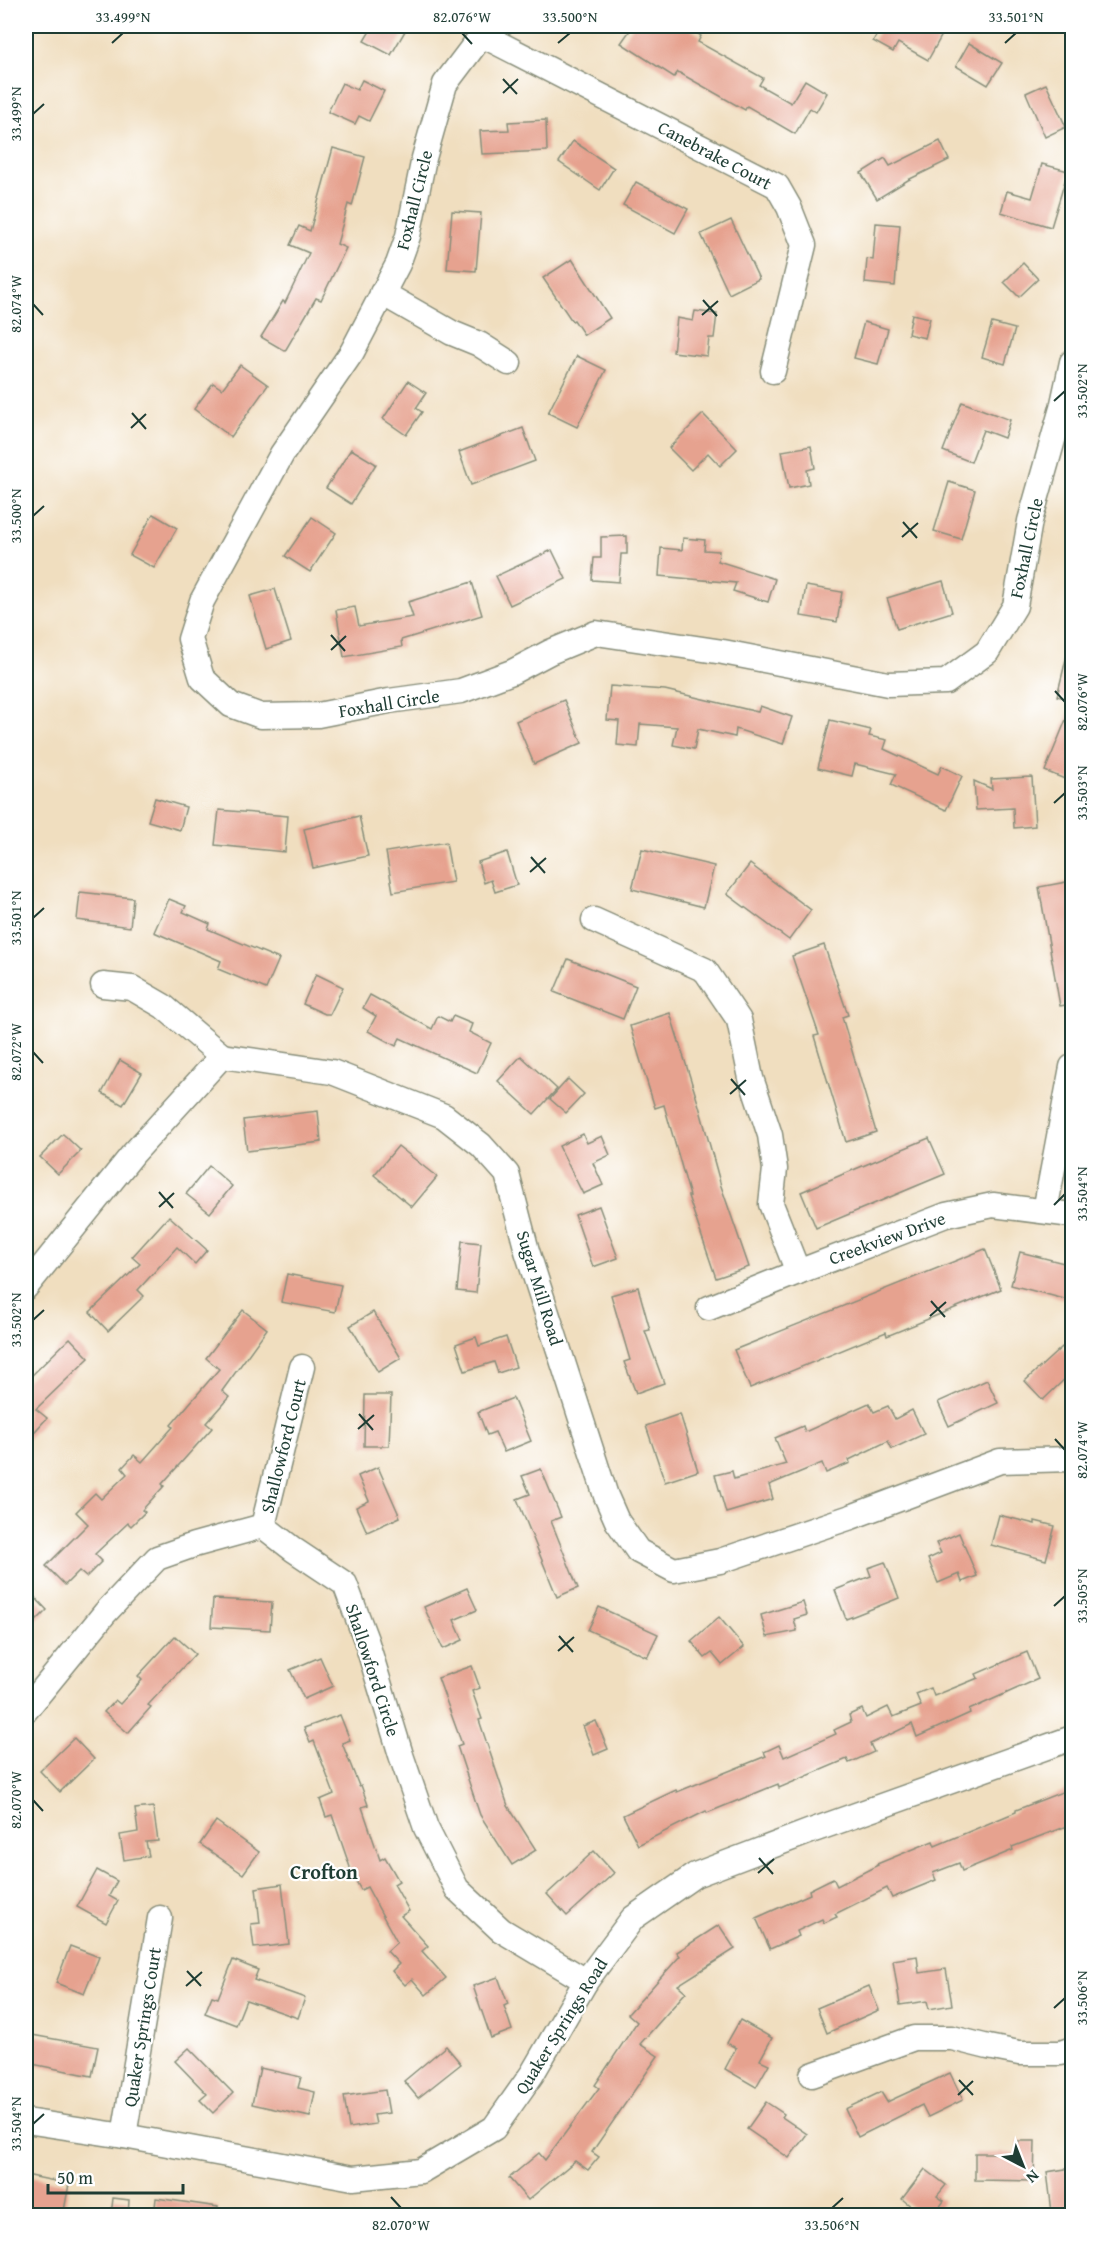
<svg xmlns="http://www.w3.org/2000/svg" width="1098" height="2241" viewBox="0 0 1098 2241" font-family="'Gentium Book Plus',serif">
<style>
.building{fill:#e6a28f}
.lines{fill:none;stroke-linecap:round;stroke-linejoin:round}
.minor-casing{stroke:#888e7a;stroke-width:27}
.minor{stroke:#fff;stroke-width:24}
.ticks{fill:none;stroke:#1f3d34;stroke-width:2}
.labels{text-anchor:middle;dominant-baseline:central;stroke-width:4.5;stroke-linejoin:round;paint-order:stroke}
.street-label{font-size:18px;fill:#1f3d34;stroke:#fff}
.neighbourhood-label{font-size:20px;font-weight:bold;fill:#1f3d34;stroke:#fff}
.neatline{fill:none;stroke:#1f3d34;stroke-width:2}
.ticks-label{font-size:15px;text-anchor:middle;fill:#1f3d34}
</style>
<rect width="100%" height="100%" fill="#fff"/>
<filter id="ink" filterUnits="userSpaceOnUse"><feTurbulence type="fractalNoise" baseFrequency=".0167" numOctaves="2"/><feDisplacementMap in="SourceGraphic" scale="12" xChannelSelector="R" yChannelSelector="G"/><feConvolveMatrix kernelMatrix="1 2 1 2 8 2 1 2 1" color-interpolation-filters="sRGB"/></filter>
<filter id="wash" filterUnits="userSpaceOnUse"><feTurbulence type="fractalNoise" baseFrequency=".008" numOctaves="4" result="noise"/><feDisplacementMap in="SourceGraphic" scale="24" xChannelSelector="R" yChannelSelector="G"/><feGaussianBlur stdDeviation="1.35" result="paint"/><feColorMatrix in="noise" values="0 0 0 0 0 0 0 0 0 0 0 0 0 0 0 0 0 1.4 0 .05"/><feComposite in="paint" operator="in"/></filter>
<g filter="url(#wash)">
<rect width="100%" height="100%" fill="#f0debf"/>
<g id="blocks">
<g class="building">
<polygon points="373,26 408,26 391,55 364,41"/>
<polygon points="633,26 686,26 701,36 698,42 763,78 759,85 791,103 805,80 827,93 816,112 810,108 795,134 747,106 745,110 678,72 674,77 621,43"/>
<polygon points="882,26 929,26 943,33 928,60 898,43 893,52 873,41"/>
<polygon points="969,43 1002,63 988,85 956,66"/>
<polygon points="362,80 384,91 369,121 359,116 355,124 328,112 342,83 357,90"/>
<polygon points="1046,84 1066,127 1045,137 1026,93"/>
<polygon points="546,120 547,151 482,154 480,131 509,130 508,122"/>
<polygon points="573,141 614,168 600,190 559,162"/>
<polygon points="940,141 949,160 908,180 877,199 861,173 885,158 890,166"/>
<polygon points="333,148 365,157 352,206 348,204 337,244 346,248 321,300 316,298 285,351 261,337 283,301 285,303 309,253 290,245 299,226 310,231"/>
<polygon points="1042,164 1068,171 1051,227 1001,212 1007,191 1032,198"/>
<polygon points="636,182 688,209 675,233 623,205"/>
<polygon points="452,211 481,213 476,271 447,269"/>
<polygon points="731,220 759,279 729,294 701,234"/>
<polygon points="876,223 900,225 895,286 865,283 867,259 873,260"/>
<polygon points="572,259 610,318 584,335 574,320 572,321 543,278"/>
<polygon points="1023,263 1038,279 1019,297 1004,282"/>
<polygon points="695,311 717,314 714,338 709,338 707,356 673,352 677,318 693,321"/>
<polygon points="912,314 930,318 925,338 908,334"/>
<polygon points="864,322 888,329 878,364 854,358"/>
<polygon points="992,323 1015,329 1005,364 982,357"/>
<polygon points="577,356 606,370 577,427 548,413"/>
<polygon points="240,365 268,385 231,437 194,409 213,383 222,389"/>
<polygon points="408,381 426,393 416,408 422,412 406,435 383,419"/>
<polygon points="962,402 1010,420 1004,438 983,430 971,462 943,451"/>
<polygon points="703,414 737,449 720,466 708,453 691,470 669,448"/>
<polygon points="523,428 535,461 471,485 459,452"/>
<polygon points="811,446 815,468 807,470 809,484 789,488 782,451"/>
<polygon points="351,449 376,464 351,504 326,488"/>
<polygon points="949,482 975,490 961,539 934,531"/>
<polygon points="153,514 177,528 154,568 130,555"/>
<polygon points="312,517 336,533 310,572 285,556"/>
<polygon points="627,536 627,554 621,554 619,582 592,580 594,558 601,558 601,537"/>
<polygon points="683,538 705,540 704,550 719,551 718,561 775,579 768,602 733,591 736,583 659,576 661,548 682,550"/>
<polygon points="552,550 566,579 510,605 496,576"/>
<polygon points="943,581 952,612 897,629 887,598"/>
<polygon points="472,582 482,615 401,640 402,647 344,657 336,610 355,607 359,626 413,617 408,602"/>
<polygon points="806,586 842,592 837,622 801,616"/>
<polygon points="275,589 291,641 266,649 250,596"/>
<polygon points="1067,655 1072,656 1072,700 1057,696"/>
<polygon points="610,686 665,690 758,712 760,706 792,717 783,744 736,729 735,737 698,729 694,749 673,745 677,727 640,724 638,747 617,745 619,721 607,720"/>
<polygon points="564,700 582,743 534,764 516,721"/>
<polygon points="1072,705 1072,782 1045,771"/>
<polygon points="830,720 871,730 869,736 887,740 884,749 938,774 942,766 962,776 946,810 891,785 896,774 855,764 852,776 818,768"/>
<polygon points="1032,777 1035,826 1014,828 1013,808 976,810 974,781 992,789 991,779"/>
<polygon points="155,798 186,807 180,830 148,821"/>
<polygon points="219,810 288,816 285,852 215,845"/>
<polygon points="359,816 368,856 313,868 304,829"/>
<polygon points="446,842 453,882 393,892 386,852"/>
<polygon points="642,849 714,866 704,907 632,889"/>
<polygon points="507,852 517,885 495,892 491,880 484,883 478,862"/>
<polygon points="750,864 811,910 789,940 727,894"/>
<polygon points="1072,881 1072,1004 1060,1006 1039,887"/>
<polygon points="80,892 133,898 130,927 77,920"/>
<polygon points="169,899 186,906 183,912 210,924 208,929 279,959 266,989 218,969 221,961 154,932"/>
<polygon points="824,945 848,1015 842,1017 876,1132 846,1142 814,1036 819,1035 792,956"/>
<polygon points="568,959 636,986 623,1019 554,992"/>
<polygon points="316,974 343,987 330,1014 325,1014 303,1004"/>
<polygon points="370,995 432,1029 438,1016 450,1022 453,1016 472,1024 469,1032 491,1043 477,1073 400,1038 396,1046 368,1031 376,1016 363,1008"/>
<polygon points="670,1013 699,1106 721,1186 749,1267 716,1278 688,1196 690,1196 664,1105 655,1108 630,1026"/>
<polygon points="521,1056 557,1089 534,1114 498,1081"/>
<polygon points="120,1060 142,1073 123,1105 102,1093"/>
<polygon points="568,1079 584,1094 566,1113 550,1099"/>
<polygon points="318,1111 321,1142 247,1151 243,1120"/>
<polygon points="63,1134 81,1151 58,1174 40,1157"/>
<polygon points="583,1134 587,1143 602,1136 610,1155 593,1163 603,1185 583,1194 559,1146"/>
<polygon points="929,1138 945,1174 816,1228 801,1192"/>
<polygon points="398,1146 437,1177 412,1207 374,1175"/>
<polygon points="209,1166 232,1186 210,1213 186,1194"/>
<polygon points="599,1206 618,1258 593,1267 575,1215"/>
<polygon points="169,1216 207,1250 195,1264 177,1247 138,1290 144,1296 108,1331 90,1312 140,1264 132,1257"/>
<polygon points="462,1241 481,1243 476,1293 457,1291"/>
<polygon points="985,1249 1001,1289 887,1336 886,1332 750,1388 734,1350"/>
<polygon points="1020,1252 1072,1265 1072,1301 1011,1285"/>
<polygon points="287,1274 341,1285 335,1312 281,1302"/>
<polygon points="638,1287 650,1330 645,1331 664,1383 636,1393 624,1362 630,1360 611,1295"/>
<polygon points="243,1310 267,1329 222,1391 229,1397 206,1423 212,1428 162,1484 164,1486 142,1510 145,1512 131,1526 128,1523 95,1554 102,1561 86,1577 79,1571 65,1585 46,1566 88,1524 76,1512 95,1493 101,1499 127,1474 122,1468 134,1455 142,1462 173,1427 171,1425 219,1369 206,1358"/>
<polygon points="373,1312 401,1358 378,1372 350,1326"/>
<polygon points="476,1337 479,1346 506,1337 516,1367 498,1373 494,1362 465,1371 456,1344"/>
<polygon points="70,1338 89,1358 36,1409 47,1418 26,1441 26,1381"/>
<polygon points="1062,1347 1072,1358 1072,1372 1043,1400 1025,1381"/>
<polygon points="987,1380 998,1403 949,1426 938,1402"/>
<polygon points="365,1395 391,1395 389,1446 364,1446"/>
<polygon points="513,1398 531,1441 504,1452 495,1432 487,1435 478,1412"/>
<polygon points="869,1403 874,1412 888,1406 895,1419 912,1410 924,1434 892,1449 888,1441 849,1460 850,1463 826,1473 822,1463 769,1485 773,1499 726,1513 715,1475 732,1471 734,1479 786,1464 775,1438 803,1426 805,1432"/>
<polygon points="680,1414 698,1471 665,1482 646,1426"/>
<polygon points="378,1467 400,1517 367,1532 356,1507 369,1501 358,1476"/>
<polygon points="541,1469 561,1517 551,1521 578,1588 557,1597 517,1499 530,1494 522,1476"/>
<polygon points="999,1515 1035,1524 1035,1521 1055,1526 1046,1560 991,1545"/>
<polygon points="959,1533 977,1576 962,1582 959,1574 938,1583 928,1559 941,1553 936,1543"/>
<polygon points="885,1562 899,1598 846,1619 835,1590 871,1576 868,1568"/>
<polygon points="26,1588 47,1610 26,1631"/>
<polygon points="467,1588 477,1610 454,1620 463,1640 443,1649 424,1607"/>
<polygon points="213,1599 272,1602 270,1630 211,1627"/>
<polygon points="803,1602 807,1615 794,1619 797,1631 767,1637 761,1615"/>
<polygon points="599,1607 658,1634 647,1657 588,1630"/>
<polygon points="719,1617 744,1647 722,1665 712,1653 705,1658 691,1641"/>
<polygon points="175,1636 195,1654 148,1705 151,1707 128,1733 104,1712 115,1700 120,1704 142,1680 138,1676"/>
<polygon points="1027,1652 1038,1679 969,1710 970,1713 917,1737 912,1724 870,1744 874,1752 849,1763 847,1759 779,1788 778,1784 707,1813 706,1811 638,1845 623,1815 676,1790 677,1792 766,1756 764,1752 779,1745 784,1757 836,1734 834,1730 851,1722 849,1715 862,1709 866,1718 888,1707 893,1717 921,1706 916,1694 931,1688 934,1696 978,1678 976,1674"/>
<polygon points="320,1657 333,1686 304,1699 290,1670"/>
<polygon points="472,1666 480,1688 472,1691 482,1719 479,1720 508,1806 536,1850 512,1865 480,1815 457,1746 462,1744 438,1678"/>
<polygon points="340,1715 350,1740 342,1743 359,1786 361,1785 368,1805 362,1807 380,1860 385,1857 399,1881 394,1884 409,1911 401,1916 428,1946 422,1951 446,1978 426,1995 412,1979 405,1985 392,1971 399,1964 387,1951 397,1942 367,1887 361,1890 353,1876 332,1815 326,1817 320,1800 334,1794 314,1741 310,1743 304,1728"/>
<polygon points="596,1721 608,1749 594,1755 583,1726"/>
<polygon points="74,1738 94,1759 60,1792 40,1771"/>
<polygon points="1072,1788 1072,1824 1012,1847 1013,1850 962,1871 959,1863 933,1873 936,1880 892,1898 887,1888 835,1914 837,1917 824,1923 822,1919 797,1931 799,1936 770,1949 756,1918 810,1894 809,1890 833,1878 837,1886 878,1865 877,1864 933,1841 935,1846 1016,1812 1016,1810"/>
<polygon points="153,1807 158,1841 146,1842 149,1856 124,1860 120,1835 138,1832 135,1809"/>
<polygon points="216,1821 259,1852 243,1874 200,1844"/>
<polygon points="594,1851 614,1873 567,1916 547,1894"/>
<polygon points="97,1870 117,1881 109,1896 118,1901 106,1923 77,1907"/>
<polygon points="282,1884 289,1944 254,1948 251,1924 260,1923 256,1888"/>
<polygon points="719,1925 735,1949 678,1985 686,1992 640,2044 658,2056 592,2152 599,2157 588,2170 575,2161 528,2200 509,2178 539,2153 545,2160 599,2088 595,2085 637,2022 628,2014 680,1956 677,1952"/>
<polygon points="70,1946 99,1957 84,1994 56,1983"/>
<polygon points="917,1956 919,1973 946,1969 952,2005 929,2009 927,2001 900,2005 893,1960"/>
<polygon points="233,1960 258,1970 254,1980 305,1998 298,2018 246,2000 236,2025 205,2013 212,1996 218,1998"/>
<polygon points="498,1977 508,2004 504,2006 512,2030 491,2038 473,1986"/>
<polygon points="869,1986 879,2010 827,2033 817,2008"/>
<polygon points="740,2020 772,2038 760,2060 769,2064 756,2087 725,2069 736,2048 727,2043"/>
<polygon points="32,2035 98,2047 92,2076 27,2063"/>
<polygon points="446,2046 461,2064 418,2098 404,2081"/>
<polygon points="189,2048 233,2093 213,2113 200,2100 207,2094 175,2061"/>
<polygon points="260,2068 301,2077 298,2088 315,2092 310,2117 252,2104"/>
<polygon points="950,2073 963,2100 928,2117 922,2105 858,2137 845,2109 881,2092 887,2102"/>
<polygon points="385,2090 389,2113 374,2115 376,2124 349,2128 344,2096"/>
<polygon points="766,2102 784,2114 782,2117 807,2134 789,2158 747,2129"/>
<polygon points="1018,2141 1035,2141 1034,2181 975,2180 975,2153 1018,2153"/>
<polygon points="1072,2168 1072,2209 1052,2212 1047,2172"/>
<polygon points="925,2169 946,2185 937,2196 944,2201 933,2216 923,2216 902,2199"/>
<polygon points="26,2175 69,2184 63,2216 47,2216 28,2212 29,2205 26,2204"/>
<polygon points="113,2198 129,2200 128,2216 111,2216"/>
<polygon points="156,2198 218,2207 217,2216 154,2216"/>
</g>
</g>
</g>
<g filter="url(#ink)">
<use href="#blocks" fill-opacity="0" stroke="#888e7a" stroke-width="1.5"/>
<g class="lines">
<g class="minor-casing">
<g id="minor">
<polyline points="486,26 482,35 445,84 424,158 408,236 398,264 352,352 282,454 202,601 190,639 202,678 231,705 261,716 318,715 389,701 461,691 512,672 550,652 596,633 723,652 888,684 946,682 987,652 1015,606 1030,521 1062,408 1072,362"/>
<polyline points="482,35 777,186 789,207 804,245 773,371"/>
<polyline points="382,293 452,333 479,344 509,363"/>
<polyline points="594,920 705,970 739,1020 751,1078 770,1135 775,1169 771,1204 798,1272"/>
<polyline points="103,985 132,988 163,1006 222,1056"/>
<polyline points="1045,1211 1072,1067"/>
<polyline points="26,1287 133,1154 222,1056 332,1072 444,1116 481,1145 507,1174 527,1251 606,1496 617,1521 638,1551 674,1570 720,1561 851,1517 1000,1461 1072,1459"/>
<polyline points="709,1308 798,1272 946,1215 993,1205 1072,1215"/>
<polyline points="263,1526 294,1550 345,1584 366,1640 401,1755 426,1828 457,1889 501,1930 586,1981"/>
<polyline points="263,1526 302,1367"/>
<polyline points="26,1710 105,1613 157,1558 194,1545 263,1526"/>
<polyline points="812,2075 914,2038 952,2038 988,2047 1019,2053 1061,2053 1072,2049"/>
<polyline points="26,2121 124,2136 353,2178 421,2171 494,2128 532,2074 586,1981 633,1918 695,1875 811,1831 1072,1738"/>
<polyline points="124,2136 160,1918"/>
</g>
</g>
<use href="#minor" class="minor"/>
</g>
</g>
<path class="ticks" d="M462 33 472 44M112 43 123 33M558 43 570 33M1005 43 1016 33M503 79 517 94M503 93 518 79M33 114 44 104M703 300 717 316M33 304 43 315M702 315 718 301M1054 401 1065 391M132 413 146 429M131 428 146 414M33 516 44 506M903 522 917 538M902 537 918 523M331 635 345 651M331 650 346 636M1055 691 1065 702M1054 803 1065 793M531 857 545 873M530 872 546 858M33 918 44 908M33 1052 43 1063M731 1079 745 1095M730 1094 746 1080M159 1192 173 1208M1054 1205 1065 1194M159 1207 174 1193M931 1301 945 1317M930 1316 946 1302M33 1320 44 1310M359 1414 373 1430M358 1429 374 1415M1055 1439 1065 1450M1054 1606 1065 1596M559 1636 573 1652M558 1651 574 1637M33 1800 43 1811M759 1858 773 1874M758 1873 774 1859M187 1971 201 1986M186 1986 202 1972M1054 2008 1065 1998M959 2080 973 2095M958 2095 973 2081M33 2124 44 2114M391 2197 401 2208M832 2208 843 2198"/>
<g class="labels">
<g class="street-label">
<text transform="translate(715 155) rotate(28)">Canebrake Court</text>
<text transform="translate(414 200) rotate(-76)">Foxhall Circle</text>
<text transform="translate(1026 548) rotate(-78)">Foxhall Circle</text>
<text transform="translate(389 703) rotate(-9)">Foxhall Circle</text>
<text transform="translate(887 1238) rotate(-20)">Creekview Drive</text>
<text transform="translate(540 1288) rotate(73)">Sugar Mill Road</text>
<text transform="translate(283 1446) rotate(-76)">Shallowford Court</text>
<text transform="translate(373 1670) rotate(72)">Shallowford Circle</text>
<text transform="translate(561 2026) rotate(-58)">Quaker Springs Road</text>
<text transform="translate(142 2027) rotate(-81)">Quaker Springs Court</text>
</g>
<g class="neighbourhood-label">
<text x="324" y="1871">Crofton</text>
</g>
</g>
<rect width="1098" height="2241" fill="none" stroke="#fff" stroke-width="66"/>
<g transform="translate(1023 2166) rotate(138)" stroke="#ffffff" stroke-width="4.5" paint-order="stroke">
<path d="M0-4.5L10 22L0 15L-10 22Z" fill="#1f3d34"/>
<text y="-9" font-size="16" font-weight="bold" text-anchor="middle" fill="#1f3d34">N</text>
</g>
<path d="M48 2184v9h135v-9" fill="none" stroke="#1f3d34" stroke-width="3"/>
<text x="57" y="2184" font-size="18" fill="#1f3d34" stroke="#ffffff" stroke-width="4.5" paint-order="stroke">50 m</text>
<rect x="33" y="33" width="1032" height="2175" class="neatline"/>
<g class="ticks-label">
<text x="123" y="22">33.499°N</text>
<text x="462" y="22">82.076°W</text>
<text x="570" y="22">33.500°N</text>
<text x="1016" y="22">33.501°N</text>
<text transform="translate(16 114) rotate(-90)" y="5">33.499°N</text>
<text transform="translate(16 304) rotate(-90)" y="5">82.074°W</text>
<text transform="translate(1082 391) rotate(-90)" y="5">33.502°N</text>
<text transform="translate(16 516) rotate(-90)" y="5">33.500°N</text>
<text transform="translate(1082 702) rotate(-90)" y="5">82.076°W</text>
<text transform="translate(1082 793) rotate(-90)" y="5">33.503°N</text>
<text transform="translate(16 918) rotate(-90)" y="5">33.501°N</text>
<text transform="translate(16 1052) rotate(-90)" y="5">82.072°W</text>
<text transform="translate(1082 1194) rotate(-90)" y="5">33.504°N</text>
<text transform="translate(16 1320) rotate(-90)" y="5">33.502°N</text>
<text transform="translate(1082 1450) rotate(-90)" y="5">82.074°W</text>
<text transform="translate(1082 1596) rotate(-90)" y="5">33.505°N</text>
<text transform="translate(16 1800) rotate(-90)" y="5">82.070°W</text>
<text transform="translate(1082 1998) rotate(-90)" y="5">33.506°N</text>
<text transform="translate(16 2124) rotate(-90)" y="5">33.504°N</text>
<text x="401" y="2230">82.070°W</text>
<text x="832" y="2230">33.506°N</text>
</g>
</svg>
